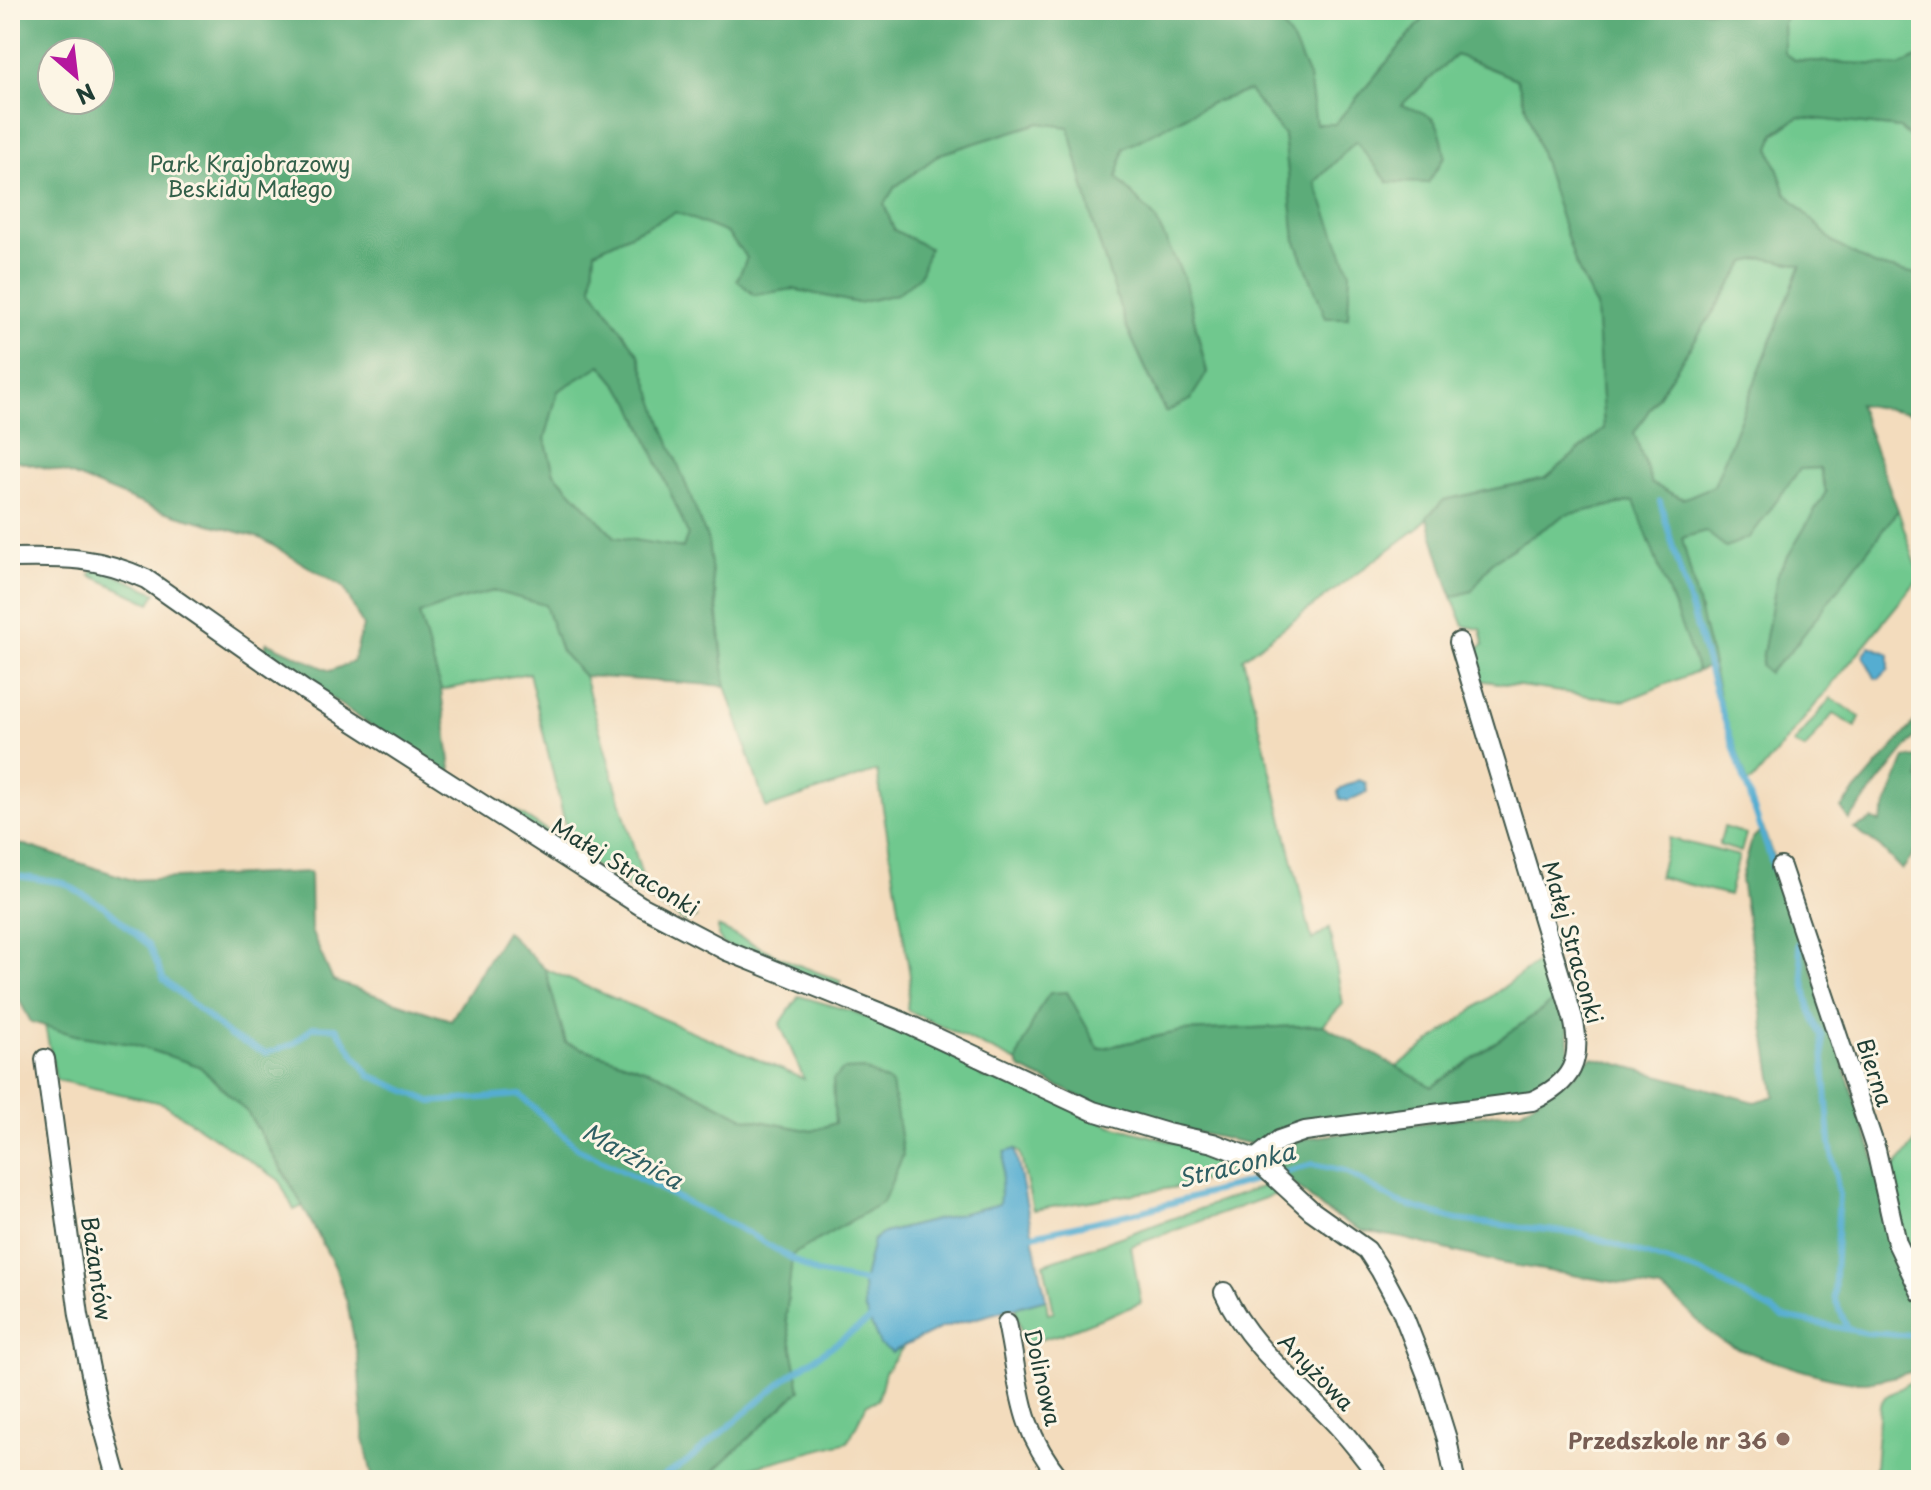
<svg xmlns="http://www.w3.org/2000/svg" width="1931" height="1490" viewBox="0 0 1931 1490" font-family="'Playpen Sans',sans-serif">
<style>
.green{fill:#70c88e;stroke:#488261;stroke-width:2}
.forest{fill:#5cac79;stroke:#3e7456;stroke-width:2;fill-rule:evenodd}
.water{fill:#54add1;stroke:#3a7582;stroke-width:2}
.lines{fill:none;stroke-linecap:round;stroke-linejoin:round}
.stream{stroke:#54add1;stroke-width:6}
.street-casing{stroke:#3f5549;stroke-width:22}
.street{stroke:#fff;stroke-width:18}
.education-dot{fill:#8d6e63;stroke:#fcf5e5;stroke-width:3}
.labels{text-anchor:middle;dominant-baseline:central;stroke-width:6;stroke-linejoin:round;paint-order:stroke}
.park-label{font-size:22px;fill:#33604a;stroke:#fcf5e5}
.street-label{font-size:22px;fill:#1f3d34;stroke:#fcf5e5}
.education-label{font-size:22px;font-weight:bold;fill:#785e54;stroke:#fcf5e5;text-anchor:end}
.water-label{font-size:24px;font-style:italic;fill:#2f5f63;stroke:#fcf5e5}
</style>
<rect width="100%" height="100%" fill="#fcf5e5"/>
<filter id="ink" filterUnits="userSpaceOnUse"><feTurbulence type="fractalNoise" baseFrequency=".0125" numOctaves="2"/><feDisplacementMap in="SourceGraphic" scale="16" xChannelSelector="R" yChannelSelector="G"/><feConvolveMatrix kernelMatrix="1 2 1 2 8 2 1 2 1" color-interpolation-filters="sRGB"/></filter>
<filter id="wash" filterUnits="userSpaceOnUse"><feTurbulence type="fractalNoise" baseFrequency=".006" numOctaves="4" result="noise"/><feDisplacementMap in="SourceGraphic" scale="32" xChannelSelector="R" yChannelSelector="G"/><feGaussianBlur stdDeviation="1.8" result="paint"/><feColorMatrix in="noise" values="0 0 0 0 0 0 0 0 0 0 0 0 0 0 0 0 0 1.4 0 .05"/><feComposite in="paint" operator="in"/></filter>
<g filter="url(#wash)">
<rect width="100%" height="100%" fill="#f3dcbd"/>
<g class="green">
<path d="M1270 10H1427L1425 17 1335 124H1315C1308 70 1303 54 1270 10Z"/>
<polygon points="1789,10 1921,10 1921,56 1900,66 1794,60 1784,53 1783,22"/>
<polygon points="1456,55 1517,79 1576,265 1596,307 1604,429 1546,478 1444,500 1418,528 1243,658 1312,940 1329,928 1343,1004 1323,1025 1182,1031 1098,1049 1067,992 1039,1009 1017,1062 907,1010 910,976 877,771 766,808 726,686 716,595 639,355 592,288 595,251 676,212 727,233 748,258 754,295 793,289 858,303 894,230 884,204 895,187 940,154 1039,123 1070,127 1094,226 1126,326 1165,412 1207,372 1184,278 1155,218 1117,178 1124,148 1211,103 1248,90 1284,135 1295,239 1326,318 1348,318 1330,226 1315,182 1356,141 1388,182 1401,105"/>
<polygon points="1799,117 1900,128 1915,141 1914,171 1921,190 1921,275 1873,265 1835,244 1786,193 1770,149 1775,134"/>
<polygon points="1764,258 1801,264 1714,486 1683,499 1652,484 1634,433 1746,262"/>
<polygon points="601,365 631,401 689,534 683,548 615,537 554,473 545,439 558,391"/>
<polygon points="1820,468 1826,492 1778,573 1761,665 1790,652 1898,510 1920,577 1753,781 1748,783 1722,707 1682,538 1705,531 1750,537 1800,469"/>
<polygon points="1635,501 1698,671 1625,701 1478,680 1471,654 1484,644 1481,629 1464,626 1452,597 1472,591 1492,562 1565,515"/>
<polygon points="95,568 100,568 156,593 150,603 90,575"/>
<polygon points="494,591 546,605 561,651 584,676 646,890 696,917 687,923 501,808 500,801 570,845 529,673 441,690 419,614 458,600"/>
<polygon points="1831,698 1860,717 1856,727 1833,714 1805,749 1793,744"/>
<polygon points="1724,827 1746,834 1741,852 1719,845"/>
<polygon points="1669,838 1739,856 1729,895 1659,877"/>
<polygon points="718,927 793,963 841,981 836,988 723,944 718,936"/>
<polygon points="1547,955 1560,997 1432,1087 1395,1068"/>
<polygon points="545,969 804,1079 780,1024 799,996 854,1012 892,1027 978,1068 981,1077 998,1081 1003,1078 1112,1126 1241,1160 1253,1168 1177,1187 1033,1210 1020,1153 1015,1149 1000,1204 884,1233 873,1240 892,1352 904,1346 885,1372 878,1400 867,1404 848,1442 704,1480 800,1390 786,1317 792,1255 883,1202 833,1080 835,1123 812,1131 744,1118 659,1074 566,1043"/>
<polygon points="45,1026 75,1035 132,1044 200,1066 248,1113 303,1206 294,1210 279,1180 162,1103 56,1080"/>
<polygon points="1921,1135 1921,1273 1909,1261 1887,1177"/>
<polygon points="1270,1184 1279,1193 1131,1246 1141,1303 1061,1334 1024,1344 1015,1307 1046,1299 1048,1314 1054,1312 1044,1264"/>
<polygon points="1910,1382 1921,1435 1921,1480 1874,1480 1880,1405 1885,1397"/>
</g>
<g class="forest">
<path d="M10 10H1270L1293 41 1309 77 1316 124H1335L1425 17 1427 10H1789L1783 22 1784 53 1794 60 1900 66 1921 56V190L1914 171V141L1900 128 1799 117 1775 133 1770 149 1786 193 1835 244 1874 265 1921 275V415L1858 404 1898 510 1790 652 1768 673 1761 665 1778 573 1826 492 1820 468 1800 469 1750 537 1726 547 1705 531 1682 538 1713 665 1698 671 1634 501 1565 515 1492 562 1472 591 1452 597 1427 517 1444 500 1546 478 1604 429 1596 307 1576 265 1517 79 1456 55 1401 105C1437 116 1439 119 1445 156L1428 183 1388 182 1356 141 1315 182 1350 272 1348 318H1326L1295 239 1284 135 1249 91 1211 103 1124 148 1117 178 1155 218 1184 278 1207 373 1190 400 1166 412 1126 326 1094 226 1069 127 1039 123 940 154 895 187 884 204 894 230 929 248 920 276 897 294 858 303 793 289 754 295 737 280 747 258 727 233 676 212 595 251 592 288 639 355 663 426 708 541 726 686 584 676 561 651 545 605 494 591 458 600 419 614 441 690 451 769 448 778 263 652 267 642 330 671 353 662 363 626 344 588 260 538 155 509 67 473 10 459ZM52 52H100V100H52ZM1764 258 1801 265 1714 486 1683 499 1652 484 1634 433 1746 262ZM601 365 631 401 688 534 683 548 615 537 554 473 545 439 558 391Z"/>
<polygon points="1921,715 1921,729 1849,820 1841,808"/>
<polygon points="1921,757 1919,779 1921,781 1921,845 1902,870 1880,847 1854,829 1872,820 1880,822 1905,758"/>
<path d="M1763 828 1804 945 1921 1301V1369C1903 1374 1884 1380 1866 1382 1833 1384 1753 1355 1721 1341 1699 1326 1685 1303 1661 1290L1500 1263 1402 1238 1362 1231 1324 1210 1276 1168C1277 1149 1291 1143 1308 1138L1521 1110 1578 1072 1585 1062 1593 1057 1755 1102 1775 1096 1741 880 1752 839Z"/>
<polygon points="10,844 25,845 132,880 310,872 311,931 333,981 451,1020 506,931 545,969 566,1043 659,1074 744,1118 812,1131 835,1123 833,1080 843,1070 864,1069 892,1084 903,1155 883,1202 792,1255 786,1317 800,1390 704,1480 373,1480 364,1439 358,1360 347,1303 335,1267 286,1175 248,1113 199,1066 132,1044 75,1035 31,1022 10,983"/>
<polygon points="1067,992 1099,1049 1182,1031 1323,1025 1432,1087 1560,997 1568,1019 1570,1061 1543,1090 1252,1144 1198,1133 1087,1100 1021,1069 1017,1062 1019,1054 1039,1009 1050,993"/>
</g>
<g class="water">
<polygon points="1870,646 1889,654 1889,669 1879,679 1875,678 1863,655"/>
<polygon points="1359,780 1366,783 1367,792 1348,801 1340,799 1338,792 1341,788"/>
<polygon points="1015,1149 1046,1299 941,1328 892,1352 880,1345 864,1308 863,1284 873,1240 884,1233 999,1204 1005,1152"/>
</g>
<g class="lines">
<g class="stream">
<polyline points="1660,502 1717,697 1774,869"/>
<polyline points="10,875 64,883 105,907 149,946 164,980 230,1036 266,1053 293,1044 313,1027 336,1028 369,1075 432,1102 520,1095 577,1148 748,1233 816,1273 871,1283"/>
<path d="M1798 944C1805 975 1804 1008 1822 1035L1830 1143 1839 1193 1834 1297 1848 1329"/>
<polyline points="1028,1236 1143,1211 1313,1164 1345,1171 1397,1202 1457,1220 1583,1234 1708,1275 1783,1317 1867,1333 1921,1336"/>
<polyline points="656,1480 684,1464 789,1376 874,1317"/>
</g>
</g>
</g>
<g filter="url(#ink)">
<g class="lines">
<g class="street-casing">
<g id="street">
<path d="M10 558C63 557 96 556 146 579L304 690 641 906 727 951 901 1021 1093 1111 1167 1133 1213 1143 1255 1159 1312 1211 1367 1250 1380 1270 1401 1309 1428 1378 1447 1439 1455 1480"/>
<polyline points="1781,867 1876,1150 1897,1243 1921,1293"/>
<polyline points="45,1059 79,1315 98,1408 118,1480"/>
<path d="M1255 1159 1279 1140 1305 1131 1532 1101C1572 1083 1583 1061 1573 1018L1459 642"/>
<path d="M1224 1292C1247 1344 1296 1382 1335 1423 1352 1441 1366 1460 1381 1480"/>
<path d="M1007 1323C1021 1388 1016 1424 1061 1480"/>
</g>
</g>
<use href="#street" class="street"/>
</g>
</g>
<circle class="education-dot" cx="1783" cy="1439" r="8"/>
<g class="labels">
<g class="park-label">
<text x="250" y="162">Park Krajobrazowy<tspan x="250" dy="25">Beskidu Małego</tspan></text>
</g>
<g class="street-label">
<text transform="translate(626 866) rotate(31)">Małej Straconki</text>
<text transform="translate(1574 942) rotate(74)">Małej Straconki</text>
<text transform="translate(1876 1072) rotate(72)">Bierna</text>
<text transform="translate(98 1268) rotate(82)">Bażantów</text>
<text transform="translate(1317 1371) rotate(46)">Anyżowa</text>
<text transform="translate(1044 1377) rotate(77)">Dolinowa</text>
</g>
<g class="education-label">
<text x="1767" y="1439">Przedszkole nr 36</text>
</g>
<g class="water-label">
<text transform="translate(633 1155) rotate(29)">Marźnica</text>
<text transform="translate(1236 1164) rotate(-14)">Straconka</text>
</g>
</g>
<rect width="1931" height="1490" fill="none" stroke="#fcf5e5" stroke-width="40"/>
<g transform="translate(76 76) rotate(152)"><circle r="38" fill="#fcf5e5" stroke="#a4ab9e" stroke-width="2"/>
<path d="M0-6L14 30L0 20L-14 30Z" fill="#b5179e"/>
<text y="-12" font-size="22" font-weight="bold" text-anchor="middle" fill="#1f3d34">N</text>
</g>
</svg>
